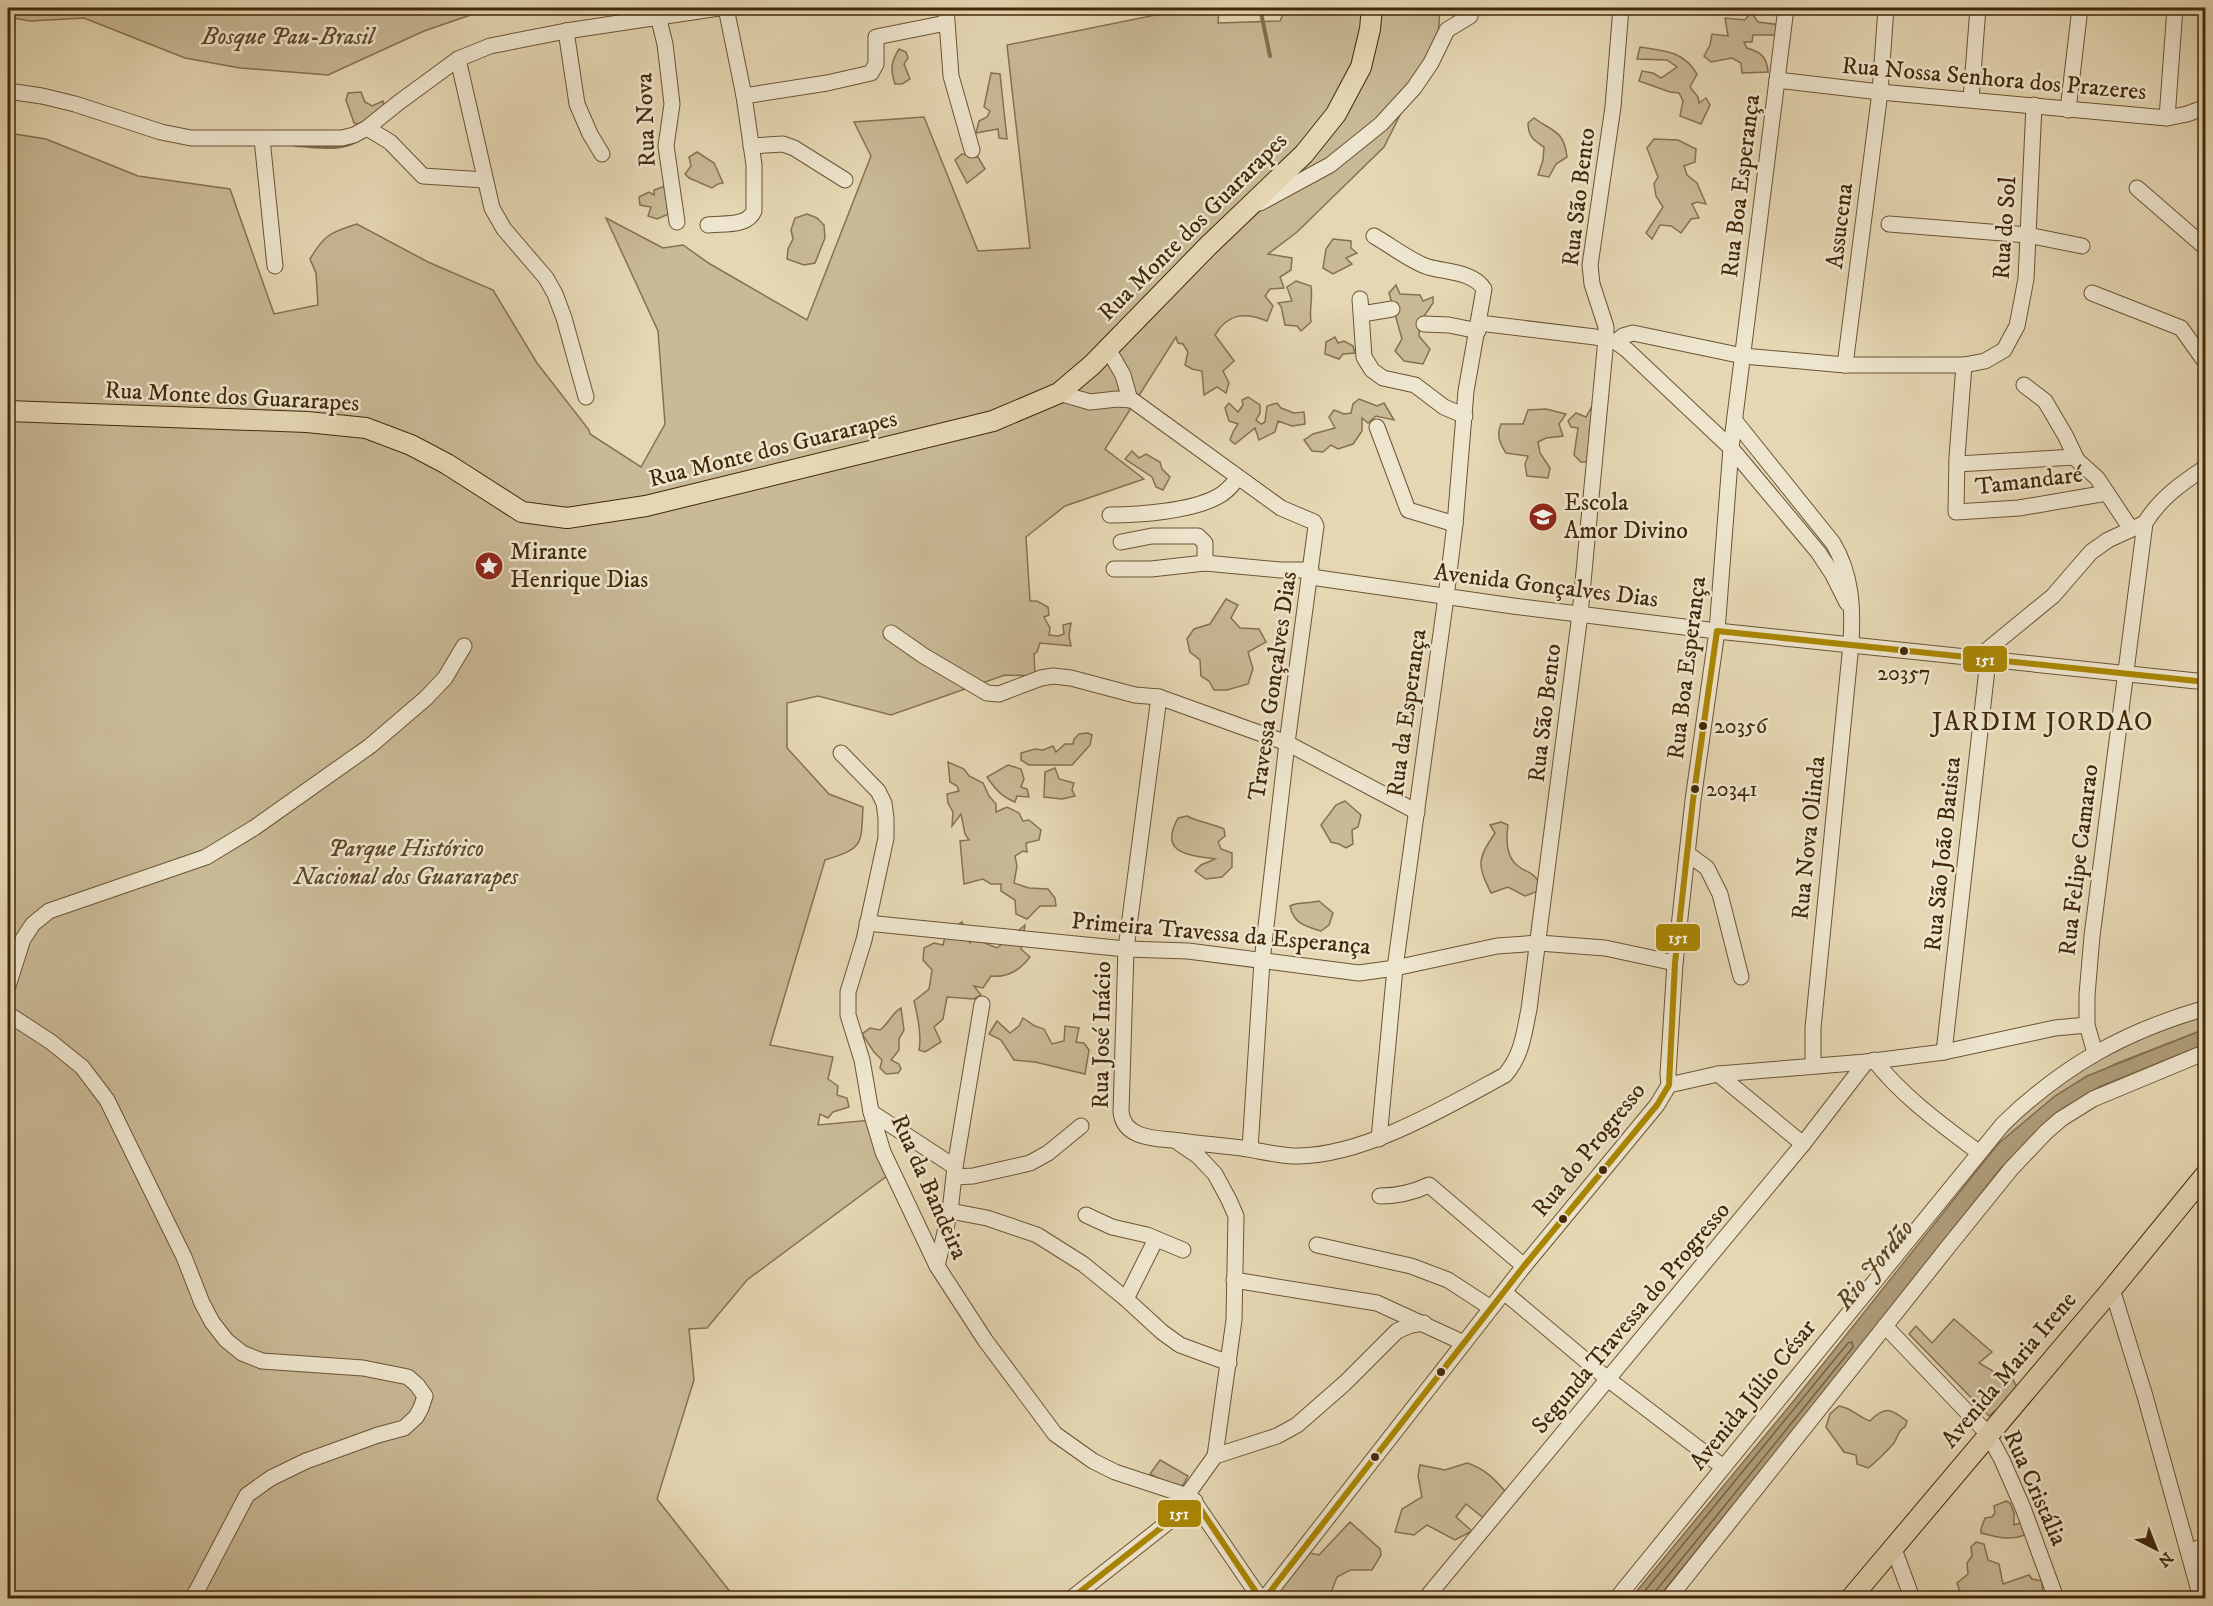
<svg xmlns="http://www.w3.org/2000/svg" width="2213" height="1606" viewBox="0 0 2213 1606" font-family="'IM FELL DW Pica',serif">
<style>
.green{fill:#c9b996;stroke:#86714f;stroke-width:1.5}
.water{fill:#ae9c79;stroke:#836e4c;stroke-width:1.5}
.lines{fill:none;stroke-linecap:round;stroke-linejoin:round}
.shore{stroke:#786240;stroke-width:1.5}
.stream{stroke:#836e4c;stroke-width:4}
.minor-casing{stroke:#6b5433;stroke-width:17}
.major-casing{stroke:#422908;stroke-width:22}
.minor{stroke:#eee5ce;stroke-width:15}
.major{stroke:#e5d7b3;stroke-width:20}
.bus-1-casing{stroke:#eee5ce;stroke-width:10}
.bus-1{stroke:#aa8604;stroke-width:6}
.bus-dot{fill:#422908;stroke:#eee5ce;stroke-width:2}
.labels{text-anchor:middle;dominant-baseline:central;stroke-width:5;stroke-linejoin:round;paint-order:stroke}
.bus-label{font-size:22px;fill:#422908;stroke:#eee5ce;text-anchor:start}
.park-label{font-size:24px;font-style:italic;fill:#5d4624;stroke:#eee5ce}
.street-label{font-size:24px;fill:#422908;stroke:#eee5ce}
.poi-label{font-size:24px;fill:#422908;stroke:#eee5ce;text-anchor:start}
.neighbourhood-label{font-size:26px;letter-spacing:1.5px;fill:#422908;stroke:#eee5ce}
.water-label{font-size:26px;font-style:italic;fill:#5d4624;stroke:#eee5ce}
.line-badge{stroke:#eee5ce;stroke-width:2}
.badge-label{font-size:16px;text-anchor:middle;font-weight:bold;fill:#fff}
</style>
<rect width="100%" height="100%" fill="#e5d7b3"/>
<filter id="stains"><feTurbulence type="fractalNoise" baseFrequency=".00333" numOctaves="4"/><feColorMatrix values="0 0 0 0 .2 0 0 0 0 .09 0 0 0 0 .02 0 0 0 .5 -.17"/></filter>
<radialGradient id="worn" r=".72"><stop offset=".6" stop-color="#630" stop-opacity="0"/><stop offset="1" stop-color="#630" stop-opacity=".3"/></radialGradient>
<g class="green">
<polygon points="8,8 528,8 488,9 424,31 328,75 240,68 185,58 84,18 30,21 8,17"/>
<path d="M1190 8H1219L1218 23 1280 21 1286 8H1440L1438 39 1384 147 1297 232 1268 254 1292 258 1291 270 1280 277 1284 288 1270 289 1265 296 1273 306 1267 321C1245 312 1228 313 1215 335L1234 361 1223 371 1229 383 1226 393 1217 387 1204 395 1202 371 1192 369 1185 365 1188 352 1183 344 1178 343 1176 337 1105 449 1144 479 1065 506 1026 537 1030 601H1037L1048 607 1049 615 1044 617 1050 628 1049 635 1058 636 1064 634 1063 625 1071 623 1069 636 1071 646 1040 643 1037 652 1034 654 1035 676 1005 675 891 715 818 696 787 703V748L829 794 863 807C861 845 864 848 825 860L770 1045 833 1057 828 1079 838 1086 837 1095 847 1098 849 1107 833 1112 828 1118 820 1114 818 1125 872 1120 891 1173 747 1280 707 1328 689 1329 694 1380 657 1499 735 1598H8V133L46 139 138 176 230 189 274 314 318 305 316 273 310 259C324 235 331 232 357 224L428 262 493 290 537 363 589 430 590 434 641 467 665 424 658 331 606 218 663 248 683 245 710 264 807 320 871 156 854 122 924 117 978 251 1030 248 1007 45Z"/>
<path d="M1751 12 1758 22 1781 25 1778 35H1753L1752 42H1744L1747 48C1761 52 1767 57 1768 72L1742 73 1741 63 1732 58 1711 62 1704 56 1710 45 1712 34 1728 36 1725 18 1745 20Z"/>
<path d="M1640 47C1666 51 1683 51 1697 74L1690 87 1698 97 1699 103 1706 98 1710 105 1701 124 1680 116 1683 101 1679 93 1670 92 1639 81 1642 71 1653 73 1661 78 1677 67 1667 60 1637 59Z"/>
<path d="M899 49 906 52 908 58 904 64 910 79 902 84H895C890 69 891 62 899 49Z"/>
<polygon points="991,73 1000,74 1007,139 999,138 998,129 976,133 979,121 987,117 990,111 984,107"/>
<polygon points="361,92 365,102 372,106 383,101 385,109 362,126 354,123 346,100 348,93"/>
<path d="M1534 118C1553 132 1564 130 1567 157L1556 164 1549 177 1538 175 1543 160 1544 147C1533 140 1528 136 1528 123Z"/>
<polygon points="1654,139 1678,140 1696,149 1695,162 1684,166 1687,175 1697,183 1706,204 1697,202 1692,204 1699,218 1691,219 1681,233 1671,226 1660,225 1652,239 1646,233 1663,207 1656,196 1654,184 1658,177 1647,148"/>
<polygon points="697,152 714,163 723,183 718,184 712,188 689,178 685,174 691,166 689,157"/>
<polygon points="962,154 978,157 985,169 967,183 955,160"/>
<polygon points="665,186 671,213 657,219 648,216 651,207 640,205 639,197 649,192 654,195 654,190"/>
<polygon points="807,214 817,218 824,225 825,238 815,263 804,265 787,259 788,249 793,239 791,230 795,218"/>
<polygon points="1333,239 1351,241 1351,248 1357,253 1346,258 1352,264 1333,274 1323,268 1326,249"/>
<path d="M1296 281 1311 286C1313 299 1309 309 1311 322L1301 331 1297 326 1285 325 1281 306 1278 303 1292 301 1287 287Z"/>
<polygon points="1396,285 1400,294 1420,295 1423,301 1433,297 1433,303 1420,322 1419,336 1430,349 1423,364 1404,361 1395,351 1402,339 1389,293"/>
<polygon points="1335,337 1338,343 1344,341 1353,346 1355,353 1343,354 1339,359 1325,354 1326,342"/>
<polygon points="1248,397 1260,405 1260,413 1256,420 1261,424 1265,422 1267,406 1277,403 1281,408 1294,413 1304,412 1305,424 1292,426 1278,421 1275,432 1259,440 1255,428 1235,444 1230,440 1233,432 1238,424 1229,421 1225,408 1229,403 1238,412 1243,405 1242,400"/>
<polygon points="1359,399 1377,406 1384,403 1394,420 1376,416 1368,423 1362,418 1362,431 1353,444 1338,449 1331,445 1323,452 1312,451 1304,440 1313,434 1335,428 1329,417 1334,410 1344,414 1351,413 1353,404"/>
<polygon points="1591,408 1594,422 1589,431 1591,436 1588,462 1581,462 1574,455 1578,428 1571,427 1568,421 1576,413 1586,417"/>
<path d="M1546 409 1566 414 1559 424 1563 436 1546 438 1538 442 1540 453 1550 468 1548 478 1527 476 1525 464 1528 456 1506 453C1500 444 1496 435 1501 424H1523L1528 410Z"/>
<polygon points="1132,451 1139,458 1146,454 1160,462 1162,469 1170,477 1163,490 1156,487 1152,477 1125,459"/>
<polygon points="1226,599 1238,605 1231,618 1240,628 1259,629 1266,642 1248,652 1253,669 1248,684 1227,690 1214,690 1209,681 1201,676 1200,660 1190,652 1187,639 1194,629 1210,624"/>
<polygon points="1088,733 1092,735 1090,745 1072,765 1029,765 1021,760 1021,753 1035,749 1043,750 1053,746 1056,752 1065,744 1073,744 1074,739 1079,734"/>
<polygon points="948,762 964,769 969,776 983,783 989,796 996,804 996,812 1007,807 1019,813 1023,821 1029,820 1041,830 1039,840 1026,843 1027,852 1023,851 1015,856 1017,866 1014,883 1029,888 1048,889 1055,898 1056,906 1040,906 1027,919 1016,914 1015,900 1001,891 1001,884 991,884 983,879 964,884 960,841 969,840 965,834 961,814 952,826 953,812 948,803 947,794 959,791 957,786 950,782"/>
<path d="M1008 765 1021 769 1024 779 1021 787 1027 789 1029 797 1017 796 1015 802C1002 797 995 789 987 777Z"/>
<polygon points="1055,768 1059,779 1074,783 1072,790 1075,796 1062,799 1044,797 1045,772"/>
<polygon points="1345,801 1361,815 1358,827 1352,830 1353,844 1346,848 1339,844 1331,842 1321,825 1336,805"/>
<path d="M1187 816C1198 822 1211 823 1224 829L1225 836 1218 842 1221 849 1232 853V867L1222 877 1206 879 1195 871 1201 865 1215 859C1189 855 1158 854 1178 818Z"/>
<path d="M1501 822 1508 825C1506 839 1506 857 1518 866 1528 874 1532 870 1540 884L1536 892 1525 896 1508 887 1491 893C1477 864 1477 860 1495 833L1490 825Z"/>
<path d="M1319 901 1333 913 1329 925 1321 931C1305 926 1294 924 1290 906 1299 901 1308 904 1319 901Z"/>
<path d="M962 922 970 943 974 935 980 941 997 948 1025 925 1021 949 1030 957C1020 970 1007 978 991 976L983 988 974 986 981 995 974 999 947 997 943 1019 934 1027 941 1042 925 1052 919 1050C922 1035 918 1017 914 1001L929 989 932 970 923 960 924 948 934 943 943 945 946 933Z"/>
<path d="M901 1008 904 1030 899 1039V1050L891 1060 899 1064 901 1069 898 1073 886 1074 880 1068 882 1060 874 1052 862 1034 870 1028 880 1030C889 1023 892 1013 901 1008Z"/>
<path d="M2205 1015V1029L2115 1064 2055 1096 2001 1142 1998 1140C2034 1103 2073 1071 2119 1047 2146 1033 2177 1025 2205 1015Z"/>
<polygon points="1023,1018 1035,1026 1044,1029 1052,1044 1064,1041 1065,1026 1079,1028 1076,1042 1084,1043 1089,1050 1085,1074 1035,1062 1014,1060 1001,1040 989,1034 997,1021 1010,1033 1019,1026"/>
<polygon points="1954,1319 1992,1352 1979,1363 1996,1373 2011,1376 2019,1391 1989,1416 1909,1334 1916,1326 1932,1343"/>
<path d="M1839 1406C1852 1408 1858 1417 1870 1421 1885 1405 1891 1409 1907 1421L1905 1427C1898 1430 1898 1437 1894 1443 1889 1449 1874 1464 1868 1468L1857 1464 1856 1455 1844 1452 1826 1427 1830 1414Z"/>
<polygon points="1160,1460 1188,1476 1183,1485 1177,1488 1150,1474"/>
<path d="M1467 1463C1487 1469 1498 1483 1511 1498L1486 1520 1466 1504 1456 1517 1472 1531 1455 1540 1427 1525 1414 1535 1395 1532 1402 1509 1422 1497 1418 1476 1420 1465 1445 1470Z"/>
<path d="M2006 1501 2010 1503 2014 1513V1525L2020 1523 2024 1527 2025 1535C2009 1541 1997 1537 1981 1533V1529L1985 1518 1992 1517 1995 1513 1994 1506Z"/>
<polygon points="1350,1522 1380,1549 1381,1555 1372,1570 1350,1570 1337,1577 1329,1598 1307,1598 1301,1593 1294,1598 1274,1598 1310,1553 1319,1555"/>
<polygon points="1976,1542 1984,1544 1988,1560 1999,1564 2003,1584 2029,1575 2032,1579 2042,1581 2043,1598 1946,1598 1960,1592 1957,1583 1968,1574 1967,1563 1972,1556 1971,1547"/>
</g>
<polygon class="water" points="2205,1029 2205,1044 2099,1087 2056,1113 2001,1168 1837,1376 1658,1598 1631,1598 1796,1398 1998,1144 2055,1096 2087,1076"/>
<g class="lines">
<polyline class="shore" points="1639,1598 1848,1343 1852,1342 1853,1347 1655,1592 1654,1598"/>
<g class="stream">
<polyline points="738,8 740,8"/>
<polyline points="1260,8 1270,56"/>
<path d="M296 145C316 146 339 151 356 141"/>
</g>
<g class="minor-casing">
<g id="minor">
<polyline points="946,8 951,76 972,150"/>
<polyline points="658,16 665,44 672,104 666,146 677,222"/>
<polyline points="566,31 577,104 590,134 602,154"/>
<polyline points="458,59 492,208 504,229 546,278 555,294 564,318 586,397"/>
<polyline points="1777,80 1880,92 2167,118 2187,114 2206,107"/>
<polyline points="8,91 42,96 75,104 161,132 191,138 342,138 354,135 367,128 398,103 458,59 490,46 566,31 719,8"/>
<polyline points="744,96 827,83 871,73 876,64 876,37 946,23"/>
<polyline points="1971,99 1978,8"/>
<polyline points="2068,110 2080,8"/>
<polyline points="2167,118 2175,8"/>
<polyline points="367,128 390,142 423,176 485,180"/>
<polyline points="262,139 275,266"/>
<polyline points="751,146 783,144 794,148 845,180"/>
<polyline points="2137,188 2206,248"/>
<polyline points="1260,203 1330,165 1381,124 1414,88 1431,63 1447,30 1470,16 1472,8"/>
<polyline points="1889,224 2028,235 2082,246"/>
<path d="M708 225C723 223 747 227 754 211V165L744 96 726 8"/>
<path d="M1374 236C1390 245 1412 262 1428 267 1446 272 1474 272 1484 289L1466 391 1455 524 1446 597 1395 968 1379 1139"/>
<polyline points="2092,293 2181,328 2206,363"/>
<polyline points="1360,299 1364,357 1372,370 1383,378 1415,385 1444,407 1465,416"/>
<polyline points="1362,314 1392,309"/>
<polyline points="1479,323 1595,337 1616,342 1627,350 1731,448 1818,552 1832,573 1847,603"/>
<polyline points="1424,324 1449,325 1478,331"/>
<polyline points="1616,342 1623,336 1633,333 1743,356 1845,365 1964,365 1985,361 2004,350 2017,326 2026,279 2034,105"/>
<polyline points="1108,349 1123,375 1130,400"/>
<polyline points="1845,365 1880,92 1886,8"/>
<polyline points="1964,365 1957,457 1956,512 2019,508 2107,493"/>
<polyline points="2024,385 2045,401 2065,435 2077,460 2097,478 2131,529"/>
<polyline points="1059,393 1090,402 1117,399 1132,400 1281,508 1314,522 1316,526 1287,743 1262,961 1250,1149"/>
<path d="M1735 421 1833 543C1852 575 1853 608 1851 644L1813 1028V1065"/>
<polyline points="1377,427 1408,510 1455,524"/>
<polyline points="1957,464 2075,457"/>
<path d="M1110 515C1140 515 1191 511 1217 497 1226 493 1232 485 1238 478"/>
<polyline points="1121,542 1152,536 1198,536 1205,543 1205,563"/>
<polyline points="1114,569 1151,569 1205,563 1280,570 1311,570"/>
<polyline points="1311,577 1513,606 1717,631 2206,682"/>
<polyline points="891,633 924,656 987,693 999,694 1041,678 1053,676 1071,678 1135,695 1159,697 1287,743 1417,812"/>
<polyline points="1976,659 2053,596 2091,552 2108,540 2145,523"/>
<path d="M1159 697 1126 949 1121 1112C1124 1140 1158 1138 1180 1141 1203 1144 1226 1146 1248 1149 1265 1152 1281 1156 1298 1156 1366 1155 1446 1107 1505 1075 1522 1055 1524 1034 1529 1009L1580 614 1606 339V327L1592 284 1590 265 1613 107 1621 8"/>
<polyline points="841,753 878,791 884,803 886,818 886,838 864,940 848,992 848,1015 862,1060 871,1112 883,1152 937,1266 985,1340 1055,1434 1093,1461 1115,1472 1191,1497 1260,1598"/>
<polyline points="1688,854 1707,868 1720,894 1741,977"/>
<polyline points="867,923 1126,949 1188,951 1359,973 1395,968 1497,946 1539,943 1605,948 1675,963"/>
<polyline points="8,986 23,939 33,924 49,911 206,857 254,828 370,746 426,698 445,678 464,646"/>
<polyline points="8,1014 51,1042 82,1067 107,1100 184,1257 202,1303 212,1322 226,1340 242,1353 262,1361 363,1368 408,1377 417,1385 425,1396 421,1408 416,1417 404,1428 378,1435 306,1461 271,1478 247,1495 193,1598"/>
<polyline points="1944,1052 1988,660"/>
<path d="M2095 1053 2087 1025V995L2092 936 2145 523C2160 498 2182 483 2206 467"/>
<path d="M1874 1060C1903 1097 1941 1124 1978 1152"/>
<polyline points="1718,1074 1803,1144"/>
<polyline points="1669,1085 1668,1074 1675,963 1693,800 1717,631 1731,448 1786,8"/>
<polyline points="871,1112 955,1167"/>
<polyline points="1179,1143 1198,1156 1215,1174 1229,1200 1236,1216 1234,1320 1215,1456"/>
<polyline points="955,1177 973,1176 1030,1163 1048,1153 1081,1126"/>
<path d="M1380 1196C1398 1196 1412 1193 1429 1185L1524 1266"/>
<polyline points="950,1211 987,1218 1037,1235 1083,1264 1126,1299 1162,1332 1180,1345 1229,1363"/>
<polyline points="1086,1215 1112,1227 1147,1235 1183,1250"/>
<polyline points="1317,1245 1411,1266 1448,1280 1491,1308"/>
<polyline points="937,1266 950,1211 955,1167 982,1004"/>
<polyline points="1234,1280 1377,1303 1464,1343"/>
<polyline points="2112,1289 2145,1396 2201,1598"/>
<polyline points="1504,1292 1609,1380 1723,1467"/>
<polyline points="1126,1299 1156,1239"/>
<polyline points="1885,1326 1988,1434 2002,1460 2023,1508 2056,1598"/>
<polyline points="1187,1495 1215,1456 1277,1436 1297,1425 1345,1383 1397,1331 1411,1325 1424,1323"/>
<polyline points="1894,1549 1912,1598"/>
<polyline points="2189,1552 2206,1545"/>
<polyline points="1072,1598 1195,1501"/>
<polyline points="1265,1598 1524,1266 1657,1105 1669,1085 1718,1074 1866,1062 1944,1052 2055,1028 2087,1025"/>
<polyline points="1426,1598 1803,1144 1866,1062"/>
<path d="M1617 1598 2003 1124C2063 1066 2125 1031 2206 1008"/>
<polyline points="1669,1598 1948,1247 2011,1169 2046,1132 2061,1119 2093,1099 2206,1052"/>
</g>
</g>
<g class="major-casing">
<g id="major">
<polyline points="8,411 307,422 366,428 411,445 447,464 522,512 567,518 646,506 993,421 1059,393 1092,365 1208,246 1304,154 1336,114 1361,67 1370,29 1372,8"/>
<polyline points="1851,1598 2112,1289 2206,1174"/>
</g>
</g>
<use href="#minor" class="minor"/>
<use href="#major" class="major"/>
<g class="bus-1-casing">
<g id="bus-1">
<polyline points="1072,1598 1195,1501 1260,1598"/>
<polyline points="1265,1598 1524,1266 1657,1105 1669,1085 1675,963 1693,800 1717,631 2206,682"/>
</g>
</g>
<use href="#bus-1" class="bus-1"/>
</g>
<defs>
<g id="school-disc" transform="scale(1.5)"><circle r="9.5" fill="#8f2418" stroke="#eee5ce"/><path d="M0-5L7-2L0 1L-7-2ZM-4 1L0 2.5L4 1V4Q0 6-4 4Z" fill="#fff"/></g>
<g id="sight-disc" transform="scale(1.5)"><circle r="9.5" fill="#8f2418" stroke="#eee5ce"/><path d="M0-6L1.8-2.2L6-1.7L2.9 1.2L3.7 5.4L0 3.3L-3.7 5.4L-2.9 1.2L-6-1.7L-1.8-2.2Z" fill="#fff"/></g>
</defs>
<g fill-rule="evenodd">
<use href="#school-disc" x="1543" y="517"/>
<use href="#sight-disc" x="489" y="566"/>
</g>
<g class="bus-dot">
<circle cx="1904" cy="651" r="5"/>
<circle cx="1703" cy="726" r="5"/>
<circle cx="1695" cy="789" r="5"/>
<circle cx="1603" cy="1170" r="5"/>
<circle cx="1563" cy="1219" r="5"/>
<circle cx="1441" cy="1372" r="5"/>
<circle cx="1375" cy="1457" r="5"/>
</g>
<g class="labels">
<g class="bus-label">
<text x="1904" y="673" text-anchor="middle">20357</text>
<text x="1714" y="726">20356</text>
<text x="1706" y="789">20341</text>
</g>
<g class="park-label">
<text x="288" y="37">Bosque Pau-Brasil</text>
<text x="406" y="849">Parque Histórico<tspan x="406" dy="28">Nacional dos Guararapes</tspan></text>
</g>
<g class="street-label">
<text transform="translate(1994 79) rotate(5)">Rua Nossa Senhora dos Prazeres</text>
<text transform="translate(646 120) rotate(-92)">Rua Nova</text>
<text transform="translate(1741 186) rotate(-83)">Rua Boa Esperança</text>
<text transform="translate(1579 197) rotate(-83)">Rua São Bento</text>
<text transform="translate(1840 226) rotate(-83)">Assucena</text>
<text transform="translate(1193 227) rotate(-45)">Rua Monte dos Guararapes</text>
<text transform="translate(2005 228) rotate(-86)">Rua do Sol</text>
<text transform="translate(232 397) rotate(3)">Rua Monte dos Guararapes</text>
<text transform="translate(773 449) rotate(-14)">Rua Monte dos Guararapes</text>
<text transform="translate(2029 481) rotate(-7)">Tamandaré</text>
<text transform="translate(1546 586) rotate(7)">Avenida Gonçalves Dias</text>
<text transform="translate(1687 668) rotate(-83)">Rua Boa Esperança</text>
<text transform="translate(1273 686) rotate(-82)">Travessa Gonçalves Dias</text>
<text transform="translate(1407 713) rotate(-82)">Rua da Esperança</text>
<text transform="translate(1545 713) rotate(-83)">Rua São Bento</text>
<text transform="translate(1809 838) rotate(-84)">Rua Nova Olinda</text>
<text transform="translate(1943 854) rotate(-84)">Rua São João Batista</text>
<text transform="translate(2079 860) rotate(-83)">Rua Felipe Camarao</text>
<text transform="translate(1221 934) rotate(5)">Primeira Travessa da Esperança</text>
<text transform="translate(1102 1035) rotate(-89)">Rua José Inácio</text>
<text transform="translate(1589 1150) rotate(-51)">Rua do Progresso</text>
<text transform="translate(929 1187) rotate(66)">Rua da Bandeira</text>
<text transform="translate(1631 1318) rotate(-50)">Segunda Travessa do Progresso</text>
<text transform="translate(2009 1370) rotate(-50)">Avenida Maria Irene</text>
<text transform="translate(1753 1395) rotate(-51)">Avenida Júlio César</text>
<text transform="translate(2035 1488) rotate(66)">Rua Cristália</text>
</g>
<g class="poi-label">
<text x="1564" y="503">Escola<tspan x="1564" dy="28">Amor Divino</tspan></text>
<text x="510" y="552">Mirante<tspan x="510" dy="28">Henrique Dias</tspan></text>
</g>
<g class="neighbourhood-label">
<text x="2043" y="722">JARDIM JORDAO</text>
</g>
<g class="water-label">
<text transform="translate(1875 1265) rotate(-51)">Rio Jordão</text>
</g>
</g>
<g class="line-badge">
<rect x="1962" y="645" width="46" height="28" rx="6" fill="#aa8604"/>
<rect x="1655" y="923" width="46" height="29" rx="6" fill="#aa8604"/>
<rect x="1157" y="1499" width="45" height="29" rx="6" fill="#aa8604"/>
</g>
<g class="badge-label">
<text x="1985" y="665">151</text>
<text x="1678" y="943">151</text>
<text x="1179" y="1519">151</text>
</g>
<rect width="2213" height="1606" fill="none" stroke="#e5d7b3" stroke-width="30"/>
<rect x="9" y="9" width="2195" height="1588" fill="none" stroke="#422908" stroke-width="3"/>
<rect x="15" y="15" width="2183" height="1576" fill="none" stroke="#422908" stroke-width="1.5"/>
<g transform="translate(2156 1549) rotate(138)" stroke="#eee5ce" stroke-width="4.5" paint-order="stroke">
<path d="M0-4.5L10 22L0 15L-10 22Z" fill="#422908"/>
<text y="-9" font-size="16" font-weight="bold" text-anchor="middle" fill="#422908">N</text>
</g>
<rect width="100%" height="100%" filter="url(#stains)"/>
<rect width="100%" height="100%" fill="url(#worn)"/>
</svg>
